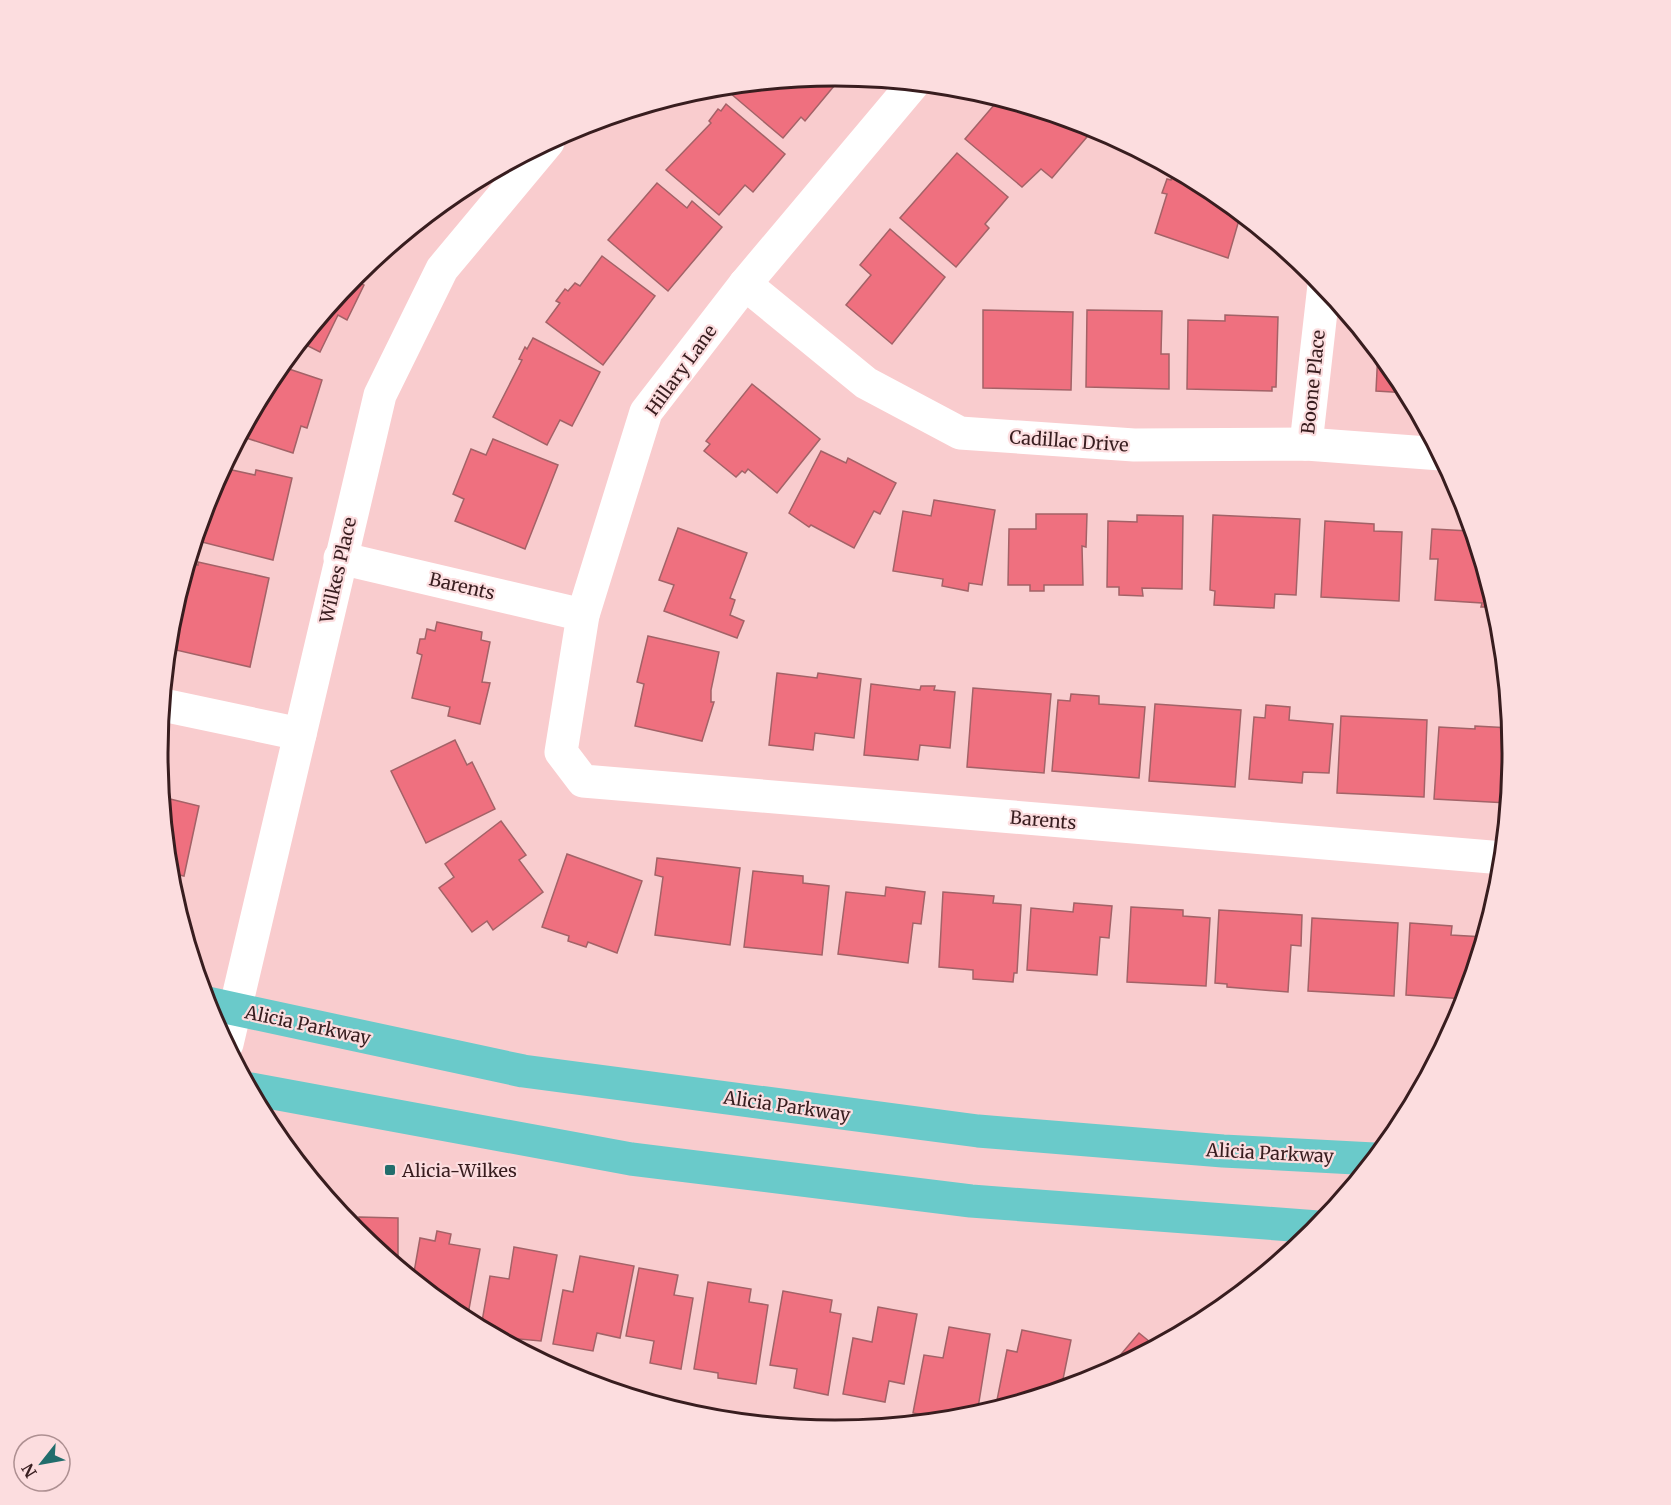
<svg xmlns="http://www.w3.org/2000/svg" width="1671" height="1505" viewBox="0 0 1671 1505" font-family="Merriweather,serif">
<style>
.building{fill:#ef707f;stroke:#a36267;stroke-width:1.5}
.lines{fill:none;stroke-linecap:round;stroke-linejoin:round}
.minor{stroke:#fff;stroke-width:33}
.major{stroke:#6acaca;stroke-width:33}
.poi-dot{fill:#216d6c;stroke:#fcdddf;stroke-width:2}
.labels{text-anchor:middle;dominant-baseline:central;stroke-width:4.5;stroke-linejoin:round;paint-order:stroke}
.street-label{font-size:18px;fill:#381d1f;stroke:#fcdddf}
.poi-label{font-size:18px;fill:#381d1f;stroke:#fcdddf;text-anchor:start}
.rim{fill:none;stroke:#381d1f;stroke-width:3}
</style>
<rect width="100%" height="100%" fill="#f9ccce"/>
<g class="building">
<polygon points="833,75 839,80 805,121 801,117 783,138 730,93 737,85"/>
<polygon points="1000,98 1082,123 1092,131 1052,178 1041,169 1022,187 965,139"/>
<polygon points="726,104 785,154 753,192 745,185 719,215 666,170 711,123 709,121 718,109 721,111"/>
<polygon points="957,153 1008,197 985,224 989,228 956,267 900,218"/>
<polygon points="1174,169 1212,189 1241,213 1228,258 1155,233 1167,194 1162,193 1167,179 1171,180"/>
<polygon points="657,183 687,208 692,201 722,227 668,291 608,240"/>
<polygon points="890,229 945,277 892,344 846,305 871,275 860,265"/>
<polygon points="602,256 655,296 603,365 546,322 560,303 556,301 565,289 568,291 575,283 580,286"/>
<polygon points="352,279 364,285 347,320 338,315 320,352 300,342"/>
<polygon points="983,310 1073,312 1071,390 983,388"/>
<polygon points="1087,310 1162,311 1161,354 1169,354 1169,389 1086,387"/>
<polygon points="1225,315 1278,317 1276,387 1272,387 1272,391 1187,389 1188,320 1225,321"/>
<polygon points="533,338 600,372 572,426 560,420 547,445 493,417 522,360 519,359 525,347 527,349"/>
<polygon points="1378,351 1399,376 1408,393 1376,391"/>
<polygon points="280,366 322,380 307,428 301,426 293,453 240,436 272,376"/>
<polygon points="752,384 820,439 777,493 748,469 745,473 742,471 736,477 704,451 710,444 706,441"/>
<polygon points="493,439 558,465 525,549 455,521 464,499 453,494 471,449 486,455"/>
<polygon points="821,451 846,463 848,458 896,483 880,514 874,511 854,548 811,525 809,527 789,513"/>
<polygon points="223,468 255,475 256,470 292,478 273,560 198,541 210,493"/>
<polygon points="934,500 995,510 982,585 969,583 968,591 942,586 943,579 893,571 903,511 931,516"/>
<polygon points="1036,514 1087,514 1086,547 1082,546 1083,585 1044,585 1044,591 1030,591 1030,585 1008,585 1009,529 1036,529"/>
<polygon points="1137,515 1183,516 1182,589 1142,588 1143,596 1119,595 1119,587 1107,587 1108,521 1137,522"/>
<polygon points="1213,515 1300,519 1296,595 1275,594 1274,608 1214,605 1215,591 1210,590"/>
<polygon points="1325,521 1374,524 1374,531 1402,532 1399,601 1321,597"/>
<polygon points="678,528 747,553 730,598 735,600 730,615 744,621 737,638 664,611 674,585 659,580"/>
<polygon points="1432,529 1470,531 1470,539 1476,540 1494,607 1481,607 1482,603 1435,600 1438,559 1430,559"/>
<polygon points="198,562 269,578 250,667 176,650 177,645 169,644 171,620 188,563 198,565"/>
<polygon points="437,622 482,632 481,640 490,642 482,682 490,683 480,724 448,716 450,707 412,698 422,655 417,653 420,639 425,639 427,629 435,631"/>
<polygon points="648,636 719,652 711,690 711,702 714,702 702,741 635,726 644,684 637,682"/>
<polygon points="777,673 817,678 818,673 861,679 854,738 815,733 813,750 769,745"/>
<polygon points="871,684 920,690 921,686 935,686 934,690 955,692 950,748 920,745 918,760 864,755"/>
<polygon points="973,688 1051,694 1044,773 967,767"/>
<polygon points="1071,694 1099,696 1099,704 1145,707 1139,778 1052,771 1058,700 1070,701"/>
<polygon points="1155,704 1241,710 1235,787 1149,781"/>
<polygon points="1266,705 1290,707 1289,720 1333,724 1329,773 1303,772 1302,783 1249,779 1254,717 1265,718"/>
<polygon points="1341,716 1427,720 1424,797 1337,793"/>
<polygon points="1475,726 1511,728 1513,753 1508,803 1434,799 1439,727 1475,729"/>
<polygon points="455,740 467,765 472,762 495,809 426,843 391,771"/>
<polygon points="162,797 199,806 184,876 170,873"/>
<polygon points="501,821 526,855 519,860 543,892 493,930 487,921 472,932 439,888 454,877 445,864"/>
<polygon points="567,854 642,881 617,953 588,942 586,947 568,941 569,936 542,927"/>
<polygon points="657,858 740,868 730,945 655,935 663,877 655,875"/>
<polygon points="753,871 803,876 803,883 829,886 822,955 744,947"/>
<polygon points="886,887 925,892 921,924 913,923 908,963 838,954 846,892 885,896"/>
<polygon points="943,892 994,896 993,903 1021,905 1017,973 1014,973 1013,982 973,979 973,970 939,967"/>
<polygon points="1074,903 1112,906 1109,938 1100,937 1097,975 1027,970 1031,908 1073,912"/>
<polygon points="1131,907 1183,910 1183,916 1210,918 1206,986 1127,982"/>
<polygon points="1219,910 1302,915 1301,946 1291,945 1288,992 1227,987 1227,984 1215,983"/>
<polygon points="1312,918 1398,923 1394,996 1308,991"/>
<polygon points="1410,923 1452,926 1451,935 1484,937 1465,999 1406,995"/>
<polygon points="359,1217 398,1218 398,1265 359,1234"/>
<polygon points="437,1231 451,1234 449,1244 480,1249 467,1320 413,1278 420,1238 435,1241"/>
<polygon points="514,1247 557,1255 541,1341 498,1337 481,1327 490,1276 509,1279"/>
<polygon points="580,1256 634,1266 620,1338 597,1333 593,1351 553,1344 563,1290 573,1292"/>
<polygon points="639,1268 678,1275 674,1295 693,1298 681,1369 650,1363 654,1341 626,1336"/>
<polygon points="708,1282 751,1289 749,1302 768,1305 756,1384 718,1378 718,1373 694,1369"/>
<polygon points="783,1291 832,1300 830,1312 841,1314 828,1395 794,1388 797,1369 770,1365"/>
<polygon points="878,1307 917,1314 904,1384 889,1381 885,1402 843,1394 853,1338 872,1342"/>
<polygon points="949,1327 990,1334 977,1414 964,1417 950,1415 949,1419 945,1419 913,1413 924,1355 943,1358"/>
<polygon points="1022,1330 1071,1340 1061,1389 1051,1392 1036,1389 1034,1397 1003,1406 996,1405 1007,1350 1017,1352"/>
<polygon points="1139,1333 1155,1346 1106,1372"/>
</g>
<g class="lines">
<g class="minor">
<polyline points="914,83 745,284 646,412 583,615 561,752 583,781 1503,858"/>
<polyline points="745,284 866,383 960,433 1134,445 1306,444 1441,454"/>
<polyline points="1306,444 1324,285"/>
<polyline points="340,558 583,615"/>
<polyline points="163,705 300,734"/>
<polyline points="227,1044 380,395 442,269 548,142"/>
</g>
<g class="major">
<polyline points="207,1003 523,1071 978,1131 1223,1151 1374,1159"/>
<polyline points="251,1089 631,1159 971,1201 1318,1227"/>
</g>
</g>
<rect class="poi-dot" x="384" y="1164" width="12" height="12" rx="3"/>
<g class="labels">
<g class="street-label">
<text transform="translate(681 370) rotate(-54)">Hillary Lane</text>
<text transform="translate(1313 382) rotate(-84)">Boone Place</text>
<text transform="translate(1069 441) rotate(4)">Cadillac Drive</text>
<text transform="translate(338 570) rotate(-77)">Wilkes Place</text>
<text transform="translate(462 586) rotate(13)">Barents</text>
<text transform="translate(1043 820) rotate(5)">Barents</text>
<text transform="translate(308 1025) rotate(12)">Alicia Parkway</text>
<text transform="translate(787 1106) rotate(8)">Alicia Parkway</text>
<text transform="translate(1270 1153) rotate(3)">Alicia Parkway</text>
</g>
<g class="poi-label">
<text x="402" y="1170">Alicia-Wilkes</text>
</g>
</g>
<path d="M0 0H1671V1505H0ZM168 753a667 667 0 1 1 1334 0a667 667 0 1 1-1334 0Z" fill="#fcdddf" fill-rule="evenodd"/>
<path class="rim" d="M168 753a667 667 0 1 1 1334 0a667 667 0 1 1-1334 0Z"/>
<g transform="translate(42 1463) rotate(239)"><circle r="28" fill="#fcdddf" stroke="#ae9092" stroke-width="1.5"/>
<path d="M0-4.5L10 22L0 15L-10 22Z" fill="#216d6c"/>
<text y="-9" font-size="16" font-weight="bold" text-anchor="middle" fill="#381d1f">N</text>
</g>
</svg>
